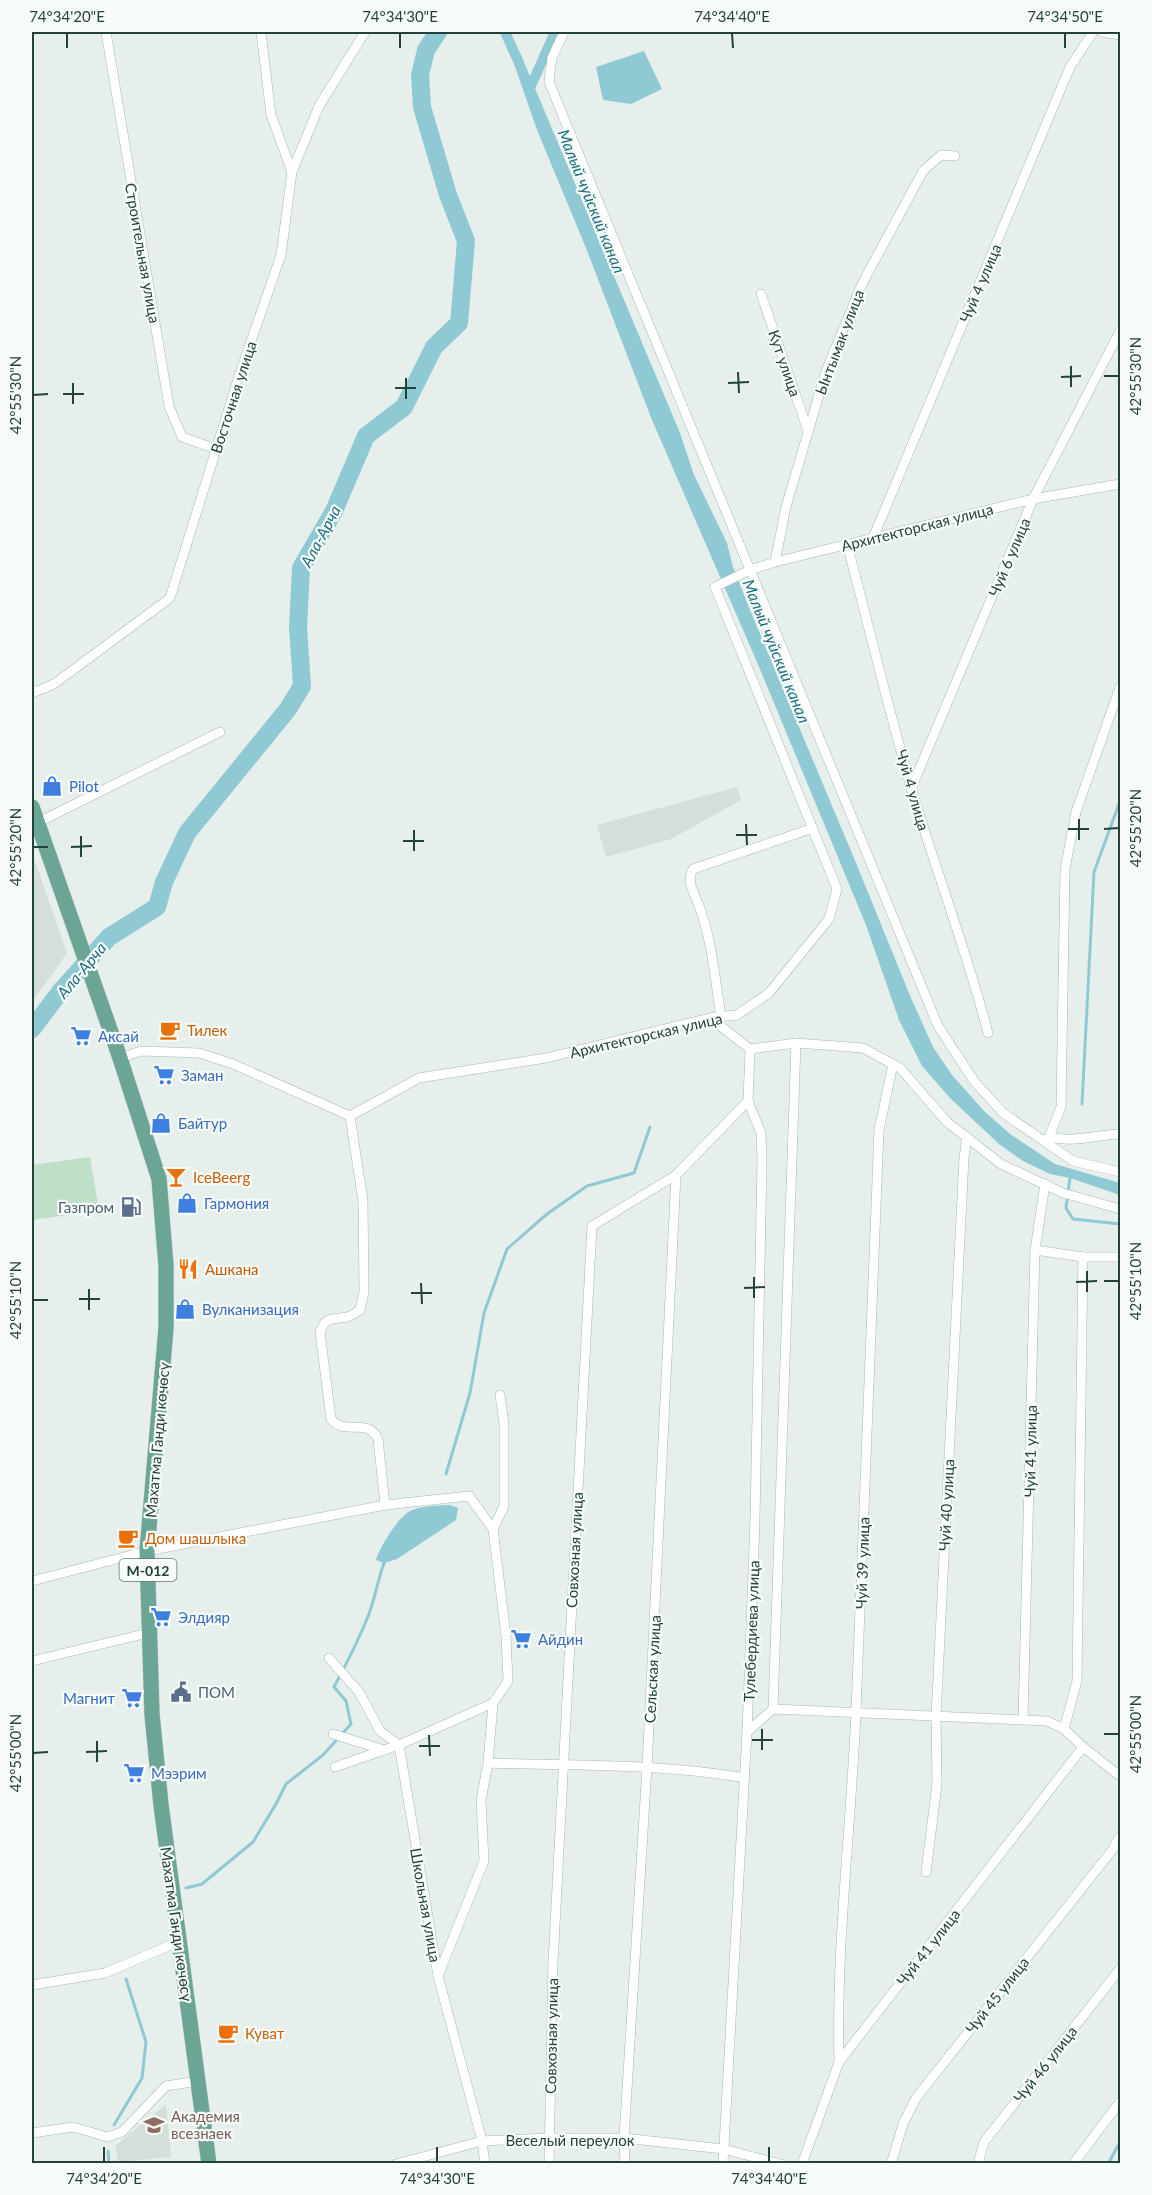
<svg xmlns="http://www.w3.org/2000/svg" width="1152" height="2195" viewBox="0 0 1152 2195" font-family="Lato,sans-serif">
<style>
.built{fill:#d4dfda}
.green{fill:#bfe0c8}
.water{fill:#8ec9d4}
.lines{fill:none;stroke-linecap:round;stroke-linejoin:round}
.stream{stroke:#8ec9d4;stroke-width:3}
.canal{stroke:#8ec9d4;stroke-width:10}
.river{stroke:#8ec9d4;stroke-width:18}
.minor-casing{stroke:#a8b8b2;stroke-width:10}
.primary-casing{stroke:#c2cac8;stroke-width:16}
.minor{stroke:#fff;stroke-width:9}
.primary{stroke:#6aa596;stroke-width:15}
.ticks{fill:none;stroke:#24423a;stroke-width:2}
.labels{text-anchor:middle;dominant-baseline:central;stroke-width:4.5;stroke-linejoin:round;paint-order:stroke}
.shield{fill:#f7fbf9;stroke:#637a73;stroke-width:1.5}
.shield-label{font-size:14px;font-weight:bold;fill:#24423a}
.street-label{font-size:15px;fill:#24423a;stroke:#f7fbf9}
.shop-label{font-size:15px;fill:#366cbe;stroke:#f7fbf9;text-anchor:start}
.food-label{font-size:15px;fill:#c56008;stroke:#f7fbf9;text-anchor:start}
.service-label{font-size:15px;fill:#4e5e75;stroke:#f7fbf9;text-anchor:end}
.education-label{font-size:15px;fill:#785e54;stroke:#f7fbf9;text-anchor:start}
.water-label{font-size:16px;font-style:italic;fill:#1c6f80;stroke:#f7fbf9}
.neatline{fill:none;stroke:#24423a;stroke-width:2}
.ticks-label{font-size:15px;text-anchor:middle;fill:#24423a}
</style>
<rect width="100%" height="100%" fill="#e6efeb"/>
<g class="built">
<polygon points="737,787 741,800 671,839 606,857 597,825"/>
<polygon points="32,853 67,953 32,1002"/>
<polygon points="166,2104 171,2157 118,2162 115,2146"/>
</g>
<polygon class="green" points="90,1157 99,1211 32,1220 32,1165"/>
<g class="water">
<polygon points="516,49 521,55 680,433 694,475 727,543 733,567 748,605 856,863 911,998 933,1047 952,1075 984,1111 1010,1134 1055,1164 1120,1183 1120,1195 1070,1178 1050,1174 1023,1161 999,1144 950,1098 922,1066 899,1020 866,925 757,662 652,420 586,248 537,130 510,52"/>
<polygon points="644,51 662,89 631,104 603,100 596,67"/>
<path d="M450 1505 458 1508 456 1520 397 1559 384 1563 376 1560C379 1548 397 1520 407 1513 418 1505 437 1506 450 1505Z"/>
</g>
<g class="lines">
<g class="stream">
<polyline points="1082,1104 1094,872 1120,801"/>
<polyline points="1070,1178 1066,1208 1073,1219 1120,1224"/>
<polyline points="446,1474 470,1393 484,1313 507,1249 547,1214 587,1186 634,1173 650,1127"/>
<path d="M186 1888 202 1884 253 1842 276 1804 286 1784 323 1755 351 1724 346 1701 334 1687C347 1663 359 1639 369 1614 375 1597 378 1580 384 1563"/>
<polyline points="114,2125 142,2078 146,2042 126,1979"/>
<polyline points="108,2151 109,2164"/>
<polyline points="1108,2164 1120,2142"/>
</g>
<g class="canal">
<polyline points="505,32 519,63"/>
<polyline points="530,88 555,32"/>
</g>
<polyline class="river" points="32,1029 60,992 109,937 157,907 164,882 187,833 288,709 302,686 298,627 301,568 334,511 366,436 404,407 434,347 459,323 466,241 448,195 422,107 420,75 426,50 438,32"/>
<g class="minor-casing">
<g id="minor">
<polyline points="106,32 169,406 182,437 216,449"/>
<polyline points="564,32 552,58 549,82 938,1026 974,1081 1003,1113 1073,1161 1120,1172"/>
<polyline points="1102,32 1120,35"/>
<polyline points="292,172 319,106 365,32"/>
<polyline points="761,294 808,431"/>
<polyline points="873,538 1070,67 1093,32"/>
<path d="M847 544C869 626 888 709 912 790 936 872 967 951 988 1033"/>
<polyline points="775,562 786,507 826,371 862,284 923,171 941,155 955,156"/>
<polyline points="32,693 54,684 170,598 238,379 281,255 292,172 271,115 261,32"/>
<polyline points="911,789 1033,499 1120,331"/>
<polyline points="37,823 220,732"/>
<path d="M721 1017C715 979 712 939 698 903 694 892 686 881 693 869L813 828"/>
<polyline points="710,1018 750,1049 796,1043 863,1048 900,1068 947,1122 1001,1164 1063,1193 1120,1209"/>
<polyline points="120,1058 141,1051 199,1053 233,1064 350,1116 419,1078 546,1058 710,1018 737,1015 769,993 829,919 837,889 715,587 750,570 775,562 1033,499 1120,484"/>
<path d="M350 1116 363 1201 364 1292 360 1310C356 1312 352 1316 347 1317 333 1320 326 1315 320 1332L331 1419C346 1437 367 1416 378 1439L385 1505"/>
<polyline points="1049,1137 1061,1107 1065,869 1076,812 1120,687"/>
<path d="M1044 1141 1049 1137C1076 1143 1093 1135 1120 1134"/>
<polyline points="1035,1250 1083,1257 1120,1257"/>
<polyline points="493,1529 504,1506 504,1424 500,1395"/>
<polyline points="32,1581 147,1551 385,1505 469,1496 493,1529 506,1636 508,1681 493,1703 488,1763 481,1800 484,1861 438,1976"/>
<polyline points="329,1658 359,1692 380,1731 399,1745"/>
<polyline points="32,1661 148,1633"/>
<polyline points="773,1709 796,1043"/>
<polyline points="1023,1719 1035,1250 1045,1184"/>
<polyline points="1064,1729 1077,1681 1083,1257"/>
<polyline points="747,1732 773,1709 1047,1721 1064,1729 1083,1747 1120,1776"/>
<polyline points="333,1734 384,1750 399,1745"/>
<path d="M488 1763C573 1766 660 1763 745 1778"/>
<polyline points="335,1767 384,1750"/>
<polyline points="926,1872 937,1784 936,1717 964,1158 967,1137"/>
<polyline points="32,1985 105,1973 180,1941"/>
<path d="M839 2062C836 1945 851 1829 856 1711 865 1517 871 1323 879 1130L893 1064"/>
<polyline points="32,2133 73,2127 107,2137 122,2132 166,2086 198,2081"/>
<polyline points="396,2164 482,2141 549,2138 624,2138 723,2149 781,2164"/>
<polyline points="485,2164 482,2141 438,1976 399,1745 493,1703"/>
<polyline points="549,2164 553,1963 592,1226 676,1175 748,1101 750,1049"/>
<polyline points="625,2164 624,2138 647,1767 676,1175"/>
<polyline points="723,2164 747,1732 755,1519 762,1161 761,1133 748,1101"/>
<polyline points="802,2164 839,2062 1083,1747"/>
<polyline points="891,2164 903,2124 916,2098 1113,1849 1120,1836"/>
<polyline points="978,2164 984,2142 1120,1969"/>
<polyline points="1073,2164 1120,2102"/>
</g>
</g>
<g class="primary-casing">
<polyline id="primary" points="32,807 120,1058 159,1179 166,1266 166,1328 147,1551 152,1714 161,1805 209,2164"/>
</g>
<use href="#minor" class="minor"/>
<use href="#primary" class="primary"/>
</g>
<path class="ticks" d="M67 33V48M400 33V48M732 33 733 48M1065 33V48M1071 366V387M738 372 739 393M1104 376H1119M1061 377 1081 376M406 378V399M73 383V404M728 383 749 382M395 388H416M63 394H84M33 395 48 394M1079 819V840M746 824 747 845M1068 829H1089M1104 829 1119 828M414 830V851M736 835H757M81 836V857M403 841H424M33 847H48M71 847 92 846M1087 1271V1292M754 1277V1298M1104 1281H1119M1076 1282 1097 1281M421 1283 422 1304M744 1288 765 1287M89 1289V1310M411 1293H432M79 1299H100M33 1300H48M762 1729V1750M1104 1734H1119M429 1735 430 1756M752 1740H773M97 1741V1762M419 1746H440M86 1752 107 1751M33 1753 48 1752M104 2147V2162M437 2147V2162M769 2147V2162"/>
<defs>
<g id="shop-bare" transform="scale(1.62)"><path d="M-5-2.5h2.3a2.7 3.5 0 0 1 5.4 0H5L5.5 6h-11ZM-1.5-2.5h3a1.5 2.3 0 0 0-3 0Z" fill="#3f7fe0" stroke="#f7fbf9" stroke-width="2.5" paint-order="stroke"/></g>
<g id="cafe-bare" transform="scale(1.62)"><path d="M-5.5-4.5H6V0H3Q3 3.5 0 3.5H-2.5Q-5.5 3.5-5.5 0ZM3-3.2v2h1.7v-2ZM-6 4.5H4V6H-6Z" fill="#e8710a" stroke="#f7fbf9" stroke-width="2.5" paint-order="stroke"/></g>
<g id="supermarket-bare" transform="scale(1.62)"><path d="M-6-5.5h2.5l.6 2H6L4.5 2H-2.5L-4.4-4H-6ZM-1.5 3.2a1.3 1.3 0 1 0 .1 0ZM3 3.2a1.3 1.3 0 1 0 .1 0Z" fill="#3f7fe0" stroke="#f7fbf9" stroke-width="2.5" paint-order="stroke"/></g>
<g id="bar-bare" transform="scale(1.62)"><path d="M-6-5H6L.8 .8V4.5H3.5V6h-7V4.5H-.8V.8Z" fill="#e8710a" stroke="#f7fbf9" stroke-width="2.5" paint-order="stroke"/></g>
<g id="fuel-bare" transform="scale(1.62)"><path d="M-5.5-6h7V0h2V4h1.3V-2.5L3-4.5l.8-.8L6-3V5H2.5V1h-1V6h-7ZM-4.2-4.7v3.2H.2V-4.7Z" fill="#5c6f8a" stroke="#f7fbf9" stroke-width="2.5" paint-order="stroke"/></g>
<g id="restaurant-bare" transform="scale(1.62)"><path d="M-5-6h1v4h1v-4h1v4h1v-4h1v5L-1.5 .5V6h-2V.5L-5-1ZM5-6V6H3V1.5H1.5Q1.5-4 5-6Z" fill="#e8710a" stroke="#f7fbf9" stroke-width="2.5" paint-order="stroke"/></g>
<g id="civic-bare" transform="scale(1.62)"><path d="M-.6-6.5H3V-4.5H.6V-3L4-1V1h2V6H-6V1h2V-1L-.6-3ZM-1.2 2.5V6h2.4V2.5Z" fill="#5c6f8a" stroke="#f7fbf9" stroke-width="2.5" paint-order="stroke"/></g>
<g id="school-bare" transform="scale(1.62)"><path d="M0-5L7-2L0 1L-7-2ZM-4 1L0 2.5L4 1V4Q0 6-4 4Z" fill="#8d6e63" stroke="#f7fbf9" stroke-width="2.5" paint-order="stroke"/></g>
</defs>
<g fill-rule="evenodd">
<use href="#shop-bare" x="52" y="786"/>
<use href="#cafe-bare" x="170" y="1030"/>
<use href="#supermarket-bare" x="81" y="1036"/>
<use href="#supermarket-bare" x="164" y="1075"/>
<use href="#shop-bare" x="161" y="1123"/>
<use href="#bar-bare" x="176" y="1177"/>
<use href="#shop-bare" x="187" y="1203"/>
<use href="#fuel-bare" x="131" y="1207"/>
<use href="#restaurant-bare" x="188" y="1269"/>
<use href="#shop-bare" x="185" y="1309"/>
<use href="#cafe-bare" x="128" y="1538"/>
<use href="#supermarket-bare" x="161" y="1617"/>
<use href="#supermarket-bare" x="521" y="1639"/>
<use href="#civic-bare" x="181" y="1692"/>
<use href="#supermarket-bare" x="132" y="1698"/>
<use href="#supermarket-bare" x="134" y="1773"/>
<use href="#cafe-bare" x="228" y="2033"/>
<use href="#school-bare" x="154" y="2125"/>
</g>
<g class="labels">
<rect class="shield" x="119.5" y="1559" width="57" height="22" rx="4.5"/>
<g class="shield-label">
<text x="148" y="1570">М-012</text>
</g>
<g class="street-label">
<text transform="translate(143 253) rotate(80)">Строительная улица</text>
<text transform="translate(980 283) rotate(-67)">Чуй 4 улица</text>
<text transform="translate(839 342) rotate(-69)">Ынтымак улица</text>
<text transform="translate(785 363) rotate(71)">Кут улица</text>
<text transform="translate(233 397) rotate(-72)">Восточная улица</text>
<text transform="translate(917 527) rotate(-14)">Архитекторская улица</text>
<text transform="translate(1009 557) rotate(-67)">Чуй 6 улица</text>
<text transform="translate(913 790) rotate(74)">Чуй 4 улица</text>
<text transform="translate(646 1035) rotate(-13)">Архитекторская улица</text>
<text transform="translate(157 1440) rotate(-85)">Махатма Ганди көчөсү</text>
<text transform="translate(1030 1451) rotate(-89)">Чуй 41 улица</text>
<text transform="translate(946 1505) rotate(-87)">Чуй 40 улица</text>
<text transform="translate(574 1550) rotate(-87)">Совхозная улица</text>
<text transform="translate(862 1563) rotate(-88)">Чуй 39 улица</text>
<text transform="translate(751 1631) rotate(-88)">Тулебердиева улица</text>
<text transform="translate(652 1669) rotate(-87)">Сельская улица</text>
<text transform="translate(426 1905) rotate(80)">Школьная улица</text>
<text transform="translate(177 1924) rotate(82)">Махатма Ганди көчөсү</text>
<text transform="translate(928 1947) rotate(-52)">Чуй 41 улица</text>
<text transform="translate(997 1995) rotate(-52)">Чуй 45 улица</text>
<text transform="translate(551 2036) rotate(-89)">Совхозная улица</text>
<text transform="translate(1045 2064) rotate(-52)">Чуй 46 улица</text>
<text x="570" y="2140">Веселый переулок</text>
</g>
<g class="shop-label">
<text x="69" y="786">Pilot</text>
<text x="98" y="1036">Аксай</text>
<text x="181" y="1075">Заман</text>
<text x="178" y="1123">Байтур</text>
<text x="204" y="1203">Гармония</text>
<text x="202" y="1309">Вулканизация</text>
<text x="178" y="1617">Элдияр</text>
<text x="538" y="1639">Айдин</text>
<text x="115" y="1698" text-anchor="end">Магнит</text>
<text x="151" y="1773">Мээрим</text>
</g>
<g class="food-label">
<text x="187" y="1030">Тилек</text>
<text x="193" y="1177">IceBeerg</text>
<text x="205" y="1269">Ашкана</text>
<text x="145" y="1538">Дом шашлыка</text>
<text x="245" y="2033">Куват</text>
</g>
<g class="service-label">
<text x="114" y="1207">Газпром</text>
<text x="198" y="1692" text-anchor="start">ПОМ</text>
</g>
<g class="education-label">
<text x="171" y="2116">Академия<tspan x="171" dy="17">всезнаек</tspan></text>
</g>
<g class="water-label">
<text transform="translate(592 201) rotate(68)">Малый чуйский канал</text>
<text transform="translate(320 536) rotate(-62)">Ала-Арча</text>
<text transform="translate(777 651) rotate(68)">Малый чуйский канал</text>
<text transform="translate(81 970) rotate(-50)">Ала-Арча</text>
</g>
</g>
<rect width="1152" height="2195" fill="none" stroke="#f7fbf9" stroke-width="66"/>
<rect x="33" y="33" width="1086" height="2129" class="neatline"/>
<g class="ticks-label">
<text x="67" y="22">74°34'20"E</text>
<text x="400" y="22">74°34'30"E</text>
<text x="732" y="22">74°34'40"E</text>
<text x="1065" y="22">74°34'50"E</text>
<text transform="translate(1136 376) rotate(-90)" y="5">42°55'30"N</text>
<text transform="translate(16 395) rotate(-90)" y="5">42°55'30"N</text>
<text transform="translate(1136 828) rotate(-90)" y="5">42°55'20"N</text>
<text transform="translate(16 847) rotate(-90)" y="5">42°55'20"N</text>
<text transform="translate(1136 1281) rotate(-90)" y="5">42°55'10"N</text>
<text transform="translate(16 1300) rotate(-90)" y="5">42°55'10"N</text>
<text transform="translate(1136 1734) rotate(-90)" y="5">42°55'00"N</text>
<text transform="translate(16 1753) rotate(-90)" y="5">42°55'00"N</text>
<text x="104" y="2184">74°34'20"E</text>
<text x="437" y="2184">74°34'30"E</text>
<text x="769" y="2184">74°34'40"E</text>
</g>
</svg>
